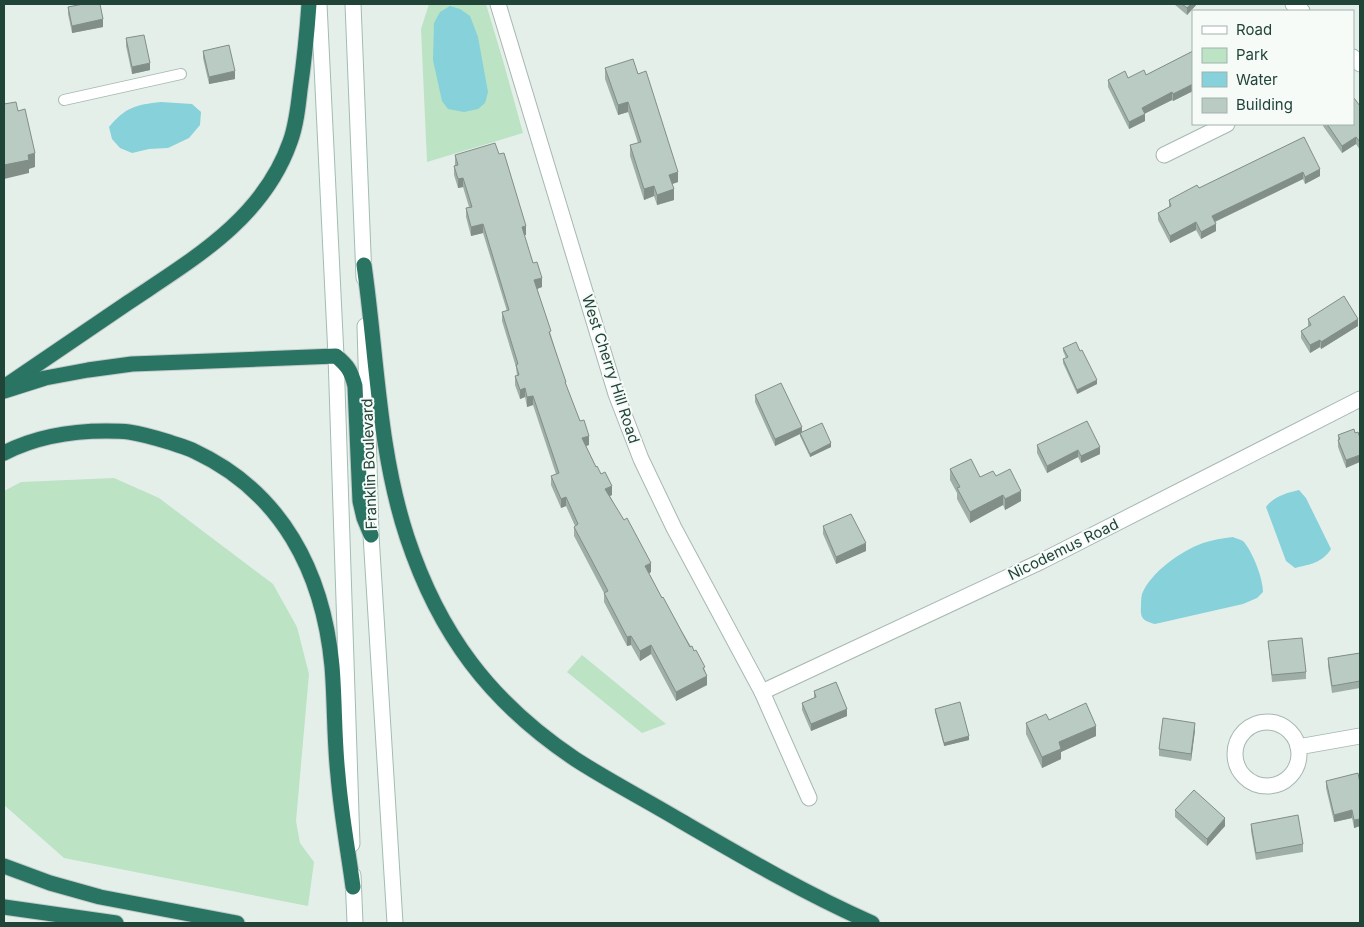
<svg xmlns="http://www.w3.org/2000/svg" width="1364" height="927" viewBox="0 0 1364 927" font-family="Inter,sans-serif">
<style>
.green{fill:#bbe3c4}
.water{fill:#87d1da}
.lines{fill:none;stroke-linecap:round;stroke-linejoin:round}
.service-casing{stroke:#a6b8b1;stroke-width:12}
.minor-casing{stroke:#a6b8b1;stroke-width:17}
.secondary-casing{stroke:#a1bdb2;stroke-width:17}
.motorway-casing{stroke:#c1cbc8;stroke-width:17}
.service{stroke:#fff;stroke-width:10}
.minor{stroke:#fff;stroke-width:15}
.secondary{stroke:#fff;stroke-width:15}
.motorway{stroke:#297462;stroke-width:15}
.wall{fill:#9fafa8}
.shaded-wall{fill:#828e88}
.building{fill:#b9cbc3;stroke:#828e88}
.labels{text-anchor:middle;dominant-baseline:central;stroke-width:4;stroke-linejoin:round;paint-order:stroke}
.street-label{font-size:15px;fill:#214439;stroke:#f6fbf8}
</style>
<rect width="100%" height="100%" fill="#e5efea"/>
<g class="green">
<polygon points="429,4 486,4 504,64 523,133 427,162 421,29"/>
<polygon points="114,478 159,498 273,584 297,627 309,674 296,821 300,843 314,862 308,906 64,858 4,805 4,491 21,482"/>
<polygon points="582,655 666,724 642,733 567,672"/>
</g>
<g class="water">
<polygon points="450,6 460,9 470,16 478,37 488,92 485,103 478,109 464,112 448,109 442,101 433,60 434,23 440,12"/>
<path d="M161 102 192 104 201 112 200 125 189 138 168 148 149 149 132 153 120 148 112 139 109 127C126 107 135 105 161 102Z"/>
<path d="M1299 490 1306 498 1331 549C1322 563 1311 564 1295 568L1286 561 1266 507C1274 496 1287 493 1299 490Z"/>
<path d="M1233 537C1237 539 1241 539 1244 542 1253 553 1263 578 1263 592L1257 598 1243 604 1155 624C1143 621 1140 618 1141 606 1141 602 1141 598 1142 594 1151 572 1181 551 1203 543 1212 540 1223 538 1233 537Z"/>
</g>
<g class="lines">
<g class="service-casing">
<polyline id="service" points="64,100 181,74"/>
</g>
<g class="minor-casing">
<g id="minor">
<polyline points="498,4 616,394 641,459 674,528 762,692 809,798"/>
<polyline points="1293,4 1302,11"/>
<polyline points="1353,57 1360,64"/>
<polyline points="1164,155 1227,124"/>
<polyline points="762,692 1040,562 1360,399"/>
<circle cx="1267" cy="754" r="32"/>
<polyline points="1298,747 1360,736"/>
</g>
</g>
<g class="secondary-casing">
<g id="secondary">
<polyline points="319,4 336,356 352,844"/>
<polyline points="353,4 364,278"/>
<polyline points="365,326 371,535 395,923"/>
<polyline points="353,875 355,923"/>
</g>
</g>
<g class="motorway-casing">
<g id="motorway">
<path d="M364 265C377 355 378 449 407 537 439 634 490 702 575 759 609 781 646 800 681 821 743 857 806 894 872 923"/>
<path d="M7 385C48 357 89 329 129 302 193 259 263 219 290 142 296 126 298 108 300 90 304 62 307 33 309 4"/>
<path d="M4 391 45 378 88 370 132 364 336 356C348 366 351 371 355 386L360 501 364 518 371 535"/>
<path d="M4 453C35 437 71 431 106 431 114 431 122 431 129 432 142 434 156 438 169 442 177 445 186 447 194 451 282 492 323 572 332 666 335 702 334 739 338 775 341 813 348 850 353 887"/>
<polyline points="4,866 50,883 100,897 237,923"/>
<polyline points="4,907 116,923"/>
</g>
</g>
<use href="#service" class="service"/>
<use href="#minor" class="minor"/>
<use href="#secondary" class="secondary"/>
<use href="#motorway" class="motorway"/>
</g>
<g class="wall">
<polygon points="1174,4 1197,4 1187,15"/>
<polygon points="68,7 103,27 72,33 68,14"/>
<polygon points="126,38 150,70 132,74 126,46"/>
<polygon points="203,51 235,79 209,84 203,58"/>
<polygon points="1193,51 1193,91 1173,101 1172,100 1144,114 1145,121 1129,129 1108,87 1108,80 1128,78 1146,75"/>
<polygon points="605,68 638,74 678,182 672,184 674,200 657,205 654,196 644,200 630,156 630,145 638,143 628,112 618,115 605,79"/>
<polygon points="1360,106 1360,150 1356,144 1342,153 1323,126 1323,124 1353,124"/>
<polygon points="1304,137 1320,176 1305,184 1303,179 1215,222 1216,231 1201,239 1196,230 1170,243 1158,220 1158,213 1169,207 1169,200 1199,188"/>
<polygon points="499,154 526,235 524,235 533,263 542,287 537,289 566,385 589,445 586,446 596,467 601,474 612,495 610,496 651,572 649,573 662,598 705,670 707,685 676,701 651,654 640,661 631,645 627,646 604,602 604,593 574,536 574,527 575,526 566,506 561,508 551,485 551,476 556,474 533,405 527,407 525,397 520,399 515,385 515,376 517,376 516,367 502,321 502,312 507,311 483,233 471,236 466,217 466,208 469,207 463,187 458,188 454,175 454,166 455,165 455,155"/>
<polygon points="1308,319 1358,326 1321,349 1320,347 1310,353 1301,338 1301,331 1308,327"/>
<polygon points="1063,348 1097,384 1077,394 1063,363 1063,359 1066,358 1063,351"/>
<polygon points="755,395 802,432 831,447 810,457 800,436 800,434 775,446 755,402"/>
<polygon points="1354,429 1346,468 1338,447 1338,435"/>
<polygon points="1037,445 1100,454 1081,463 1078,457 1047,473 1037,453"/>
<polygon points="950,469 980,477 996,476 1021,501 1005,510 1003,505 970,523 957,499 957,493 950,480"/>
<polygon points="823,526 866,551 836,564 823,534"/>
<polygon points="1268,641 1306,672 1306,679 1272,682"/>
<polygon points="1360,653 1360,688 1332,693 1328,666 1328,658"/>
<polygon points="814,691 847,716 811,731 802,710 802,703 814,698"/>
<polygon points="935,709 969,740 944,746 935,712"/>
<polygon points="1049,720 1096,736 1061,752 1061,759 1042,768 1026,734 1026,723"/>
<polygon points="1195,730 1191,761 1159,756 1159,749"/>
<polygon points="1326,781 1360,783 1360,826 1354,828 1352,818 1334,822 1326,788"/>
<polygon points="1175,810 1225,826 1207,846 1175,817"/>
<polygon points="1251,824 1303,844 1303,852 1256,860 1251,831"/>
</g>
<g class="shaded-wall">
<polygon points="1191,4 1197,4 1187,15 1187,8"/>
<polygon points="103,19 103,27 72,33 72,26"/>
<polygon points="150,63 150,70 132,74 132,67"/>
<polygon points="235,71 235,79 209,84 209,77"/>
<polygon points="1193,84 1193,91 1173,101 1173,94"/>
<polygon points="1172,92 1172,100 1142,115 1142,108"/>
<polygon points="628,102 628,112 618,115 618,105"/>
<polygon points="1145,114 1145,121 1129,129 1129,122"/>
<polygon points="1356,137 1356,144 1342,153 1342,146"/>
<polygon points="35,153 35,167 29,169 29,173 4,179 4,165 28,155"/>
<polygon points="1320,169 1320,176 1305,184 1305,177"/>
<polygon points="678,172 678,182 669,185 669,175"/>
<polygon points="1303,172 1303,179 1212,223 1212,216"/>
<polygon points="463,178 463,187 458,188 458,179"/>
<polygon points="654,186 654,196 644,200 644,189"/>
<polygon points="674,189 674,200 657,205 657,195"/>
<polygon points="1196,222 1196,230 1170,243 1170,236"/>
<polygon points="483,224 483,233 471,236 471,227"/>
<polygon points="1216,224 1216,231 1201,239 1201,232"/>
<polygon points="526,226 526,235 522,236 522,227"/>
<polygon points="542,278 542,287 534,290 534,280"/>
<polygon points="1358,319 1358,326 1321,349 1321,342"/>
<polygon points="1320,340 1320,347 1310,353 1310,345"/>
<polygon points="1097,380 1097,384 1077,394 1077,390"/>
<polygon points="525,388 525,397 520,399 520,390"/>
<polygon points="533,396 533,405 527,407 527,397"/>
<polygon points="802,427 802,434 800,433 800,434 775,446 775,439"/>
<polygon points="589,436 589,445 582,447 582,438"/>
<polygon points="831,443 831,447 810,457 810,454"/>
<polygon points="1100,447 1100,454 1081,463 1081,456"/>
<polygon points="1078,450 1078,457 1047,473 1047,466"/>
<polygon points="1360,455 1360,462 1346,468 1346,460"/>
<polygon points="612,486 612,495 605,498 605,489"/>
<polygon points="1021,491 1021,501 1005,510 1005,499"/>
<polygon points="1003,495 1003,505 970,523 970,512"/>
<polygon points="566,497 566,506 561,508 561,499"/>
<polygon points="866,543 866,551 836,564 836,557"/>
<polygon points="651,563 651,572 645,576 645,566"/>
<polygon points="631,636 631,645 627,646 627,637"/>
<polygon points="651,645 651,654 640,661 640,651"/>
<polygon points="707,676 707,685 676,701 676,692"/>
<polygon points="847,709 847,716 811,731 811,724"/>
<polygon points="1195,723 1195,730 1191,761 1191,754"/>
<polygon points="1096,726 1096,736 1061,752 1061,759 1042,768 1042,757 1059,742"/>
<polygon points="969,736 969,740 944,746 944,743"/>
<polygon points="1352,810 1352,818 1334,822 1334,815"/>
<polygon points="1225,818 1225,826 1207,846 1207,839"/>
<polygon points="1360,819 1360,826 1354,828 1354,820"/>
</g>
<g class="building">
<polygon points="83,4 100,4 103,19 72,26 68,7"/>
<polygon points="1182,4 1191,4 1187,8"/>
<polygon points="144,35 150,63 132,67 126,38"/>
<polygon points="229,45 235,71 209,77 203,51"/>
<polygon points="1193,51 1193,84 1173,94 1172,92 1142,108 1145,114 1129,122 1108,80 1125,71 1128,78 1144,70 1146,75"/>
<polygon points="633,59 638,74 646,71 678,172 669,175 674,189 657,195 654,186 644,189 630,145 641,142 628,102 618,105 605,68"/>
<polygon points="1354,98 1360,106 1360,142 1356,137 1342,146 1327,124 1353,124 1353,99"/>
<polygon points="16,102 18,111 25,109 35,153 28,155 29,160 4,165 4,104"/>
<polygon points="1304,137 1320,169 1305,177 1303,172 1212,216 1216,224 1201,232 1196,222 1170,236 1158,213 1171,206 1169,200 1197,185 1199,188"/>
<polygon points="495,143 499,154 504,153 526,226 522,227 533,263 537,262 542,278 534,280 551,331 549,332 566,382 565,382 580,421 584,420 589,436 582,438 596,467 597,466 601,474 605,472 612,486 605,489 624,520 627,518 651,563 645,566 662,598 663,597 690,647 692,646 694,651 696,650 705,667 703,668 707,676 676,692 651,645 640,651 631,636 627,637 604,593 608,591 574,527 578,524 566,497 561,499 551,476 559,473 533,396 527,397 525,388 520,390 515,376 519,375 516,365 518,364 502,312 509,310 483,224 471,227 466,208 472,207 463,178 458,179 454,166 458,165 455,155"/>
<polygon points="1344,296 1358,319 1321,342 1320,340 1310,345 1301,331 1311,325 1308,319"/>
<polygon points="1076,342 1080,351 1082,350 1097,380 1077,390 1063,359 1068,357 1063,348"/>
<polygon points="781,383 802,427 775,439 755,395"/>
<polygon points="1087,421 1100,447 1081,456 1078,450 1047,466 1037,445"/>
<polygon points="822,423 831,443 810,454 800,433"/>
<polygon points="1354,429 1355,433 1358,432 1360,438 1360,455 1346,460 1338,440 1340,439 1338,435"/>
<polygon points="971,459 980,477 993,471 996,476 1010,469 1021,491 1005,499 1003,495 970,512 957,488 960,487 950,469"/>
<polygon points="851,514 866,543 836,557 823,526"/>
<polygon points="1302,638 1306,672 1272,675 1268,641"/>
<polygon points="1360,653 1360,681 1332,686 1328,658"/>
<polygon points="836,682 847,709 811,724 802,703 816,697 814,691"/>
<polygon points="960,702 969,736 944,743 935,709"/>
<polygon points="1086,703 1096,726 1059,742 1061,749 1042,757 1026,723 1046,714 1049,720"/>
<polygon points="1163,718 1195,723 1191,754 1159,749"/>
<polygon points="1358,773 1360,783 1360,819 1354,820 1352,810 1334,815 1326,781"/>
<polygon points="1194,790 1225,818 1207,839 1175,810"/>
<polygon points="1298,815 1303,844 1256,853 1251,824"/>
</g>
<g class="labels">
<g class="street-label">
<text transform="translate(611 369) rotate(72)">West Cherry Hill Road</text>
<text transform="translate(369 464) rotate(-92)">Franklin Boulevard</text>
<text transform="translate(1063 549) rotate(-26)">Nicodemus Road</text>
</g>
</g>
<rect width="1364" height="927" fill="none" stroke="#214439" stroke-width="10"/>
<rect x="1192" y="10" width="162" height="115" fill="#f6fbf8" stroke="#a1b2ac"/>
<rect x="1202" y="26" width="25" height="8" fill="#ffffff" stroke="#a1b2ac"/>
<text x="1236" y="35" font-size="15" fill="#214439">Road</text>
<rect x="1202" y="48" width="25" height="15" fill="#bbe3c4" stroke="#a1b2ac"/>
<text x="1236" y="60" font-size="15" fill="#214439">Park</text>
<rect x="1202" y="72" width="25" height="15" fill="#87d1da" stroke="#a1b2ac"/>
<text x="1236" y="85" font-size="15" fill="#214439">Water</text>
<rect x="1202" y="98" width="25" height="15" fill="#b9cbc3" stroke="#a1b2ac"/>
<text x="1236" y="110" font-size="15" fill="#214439">Building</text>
</svg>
